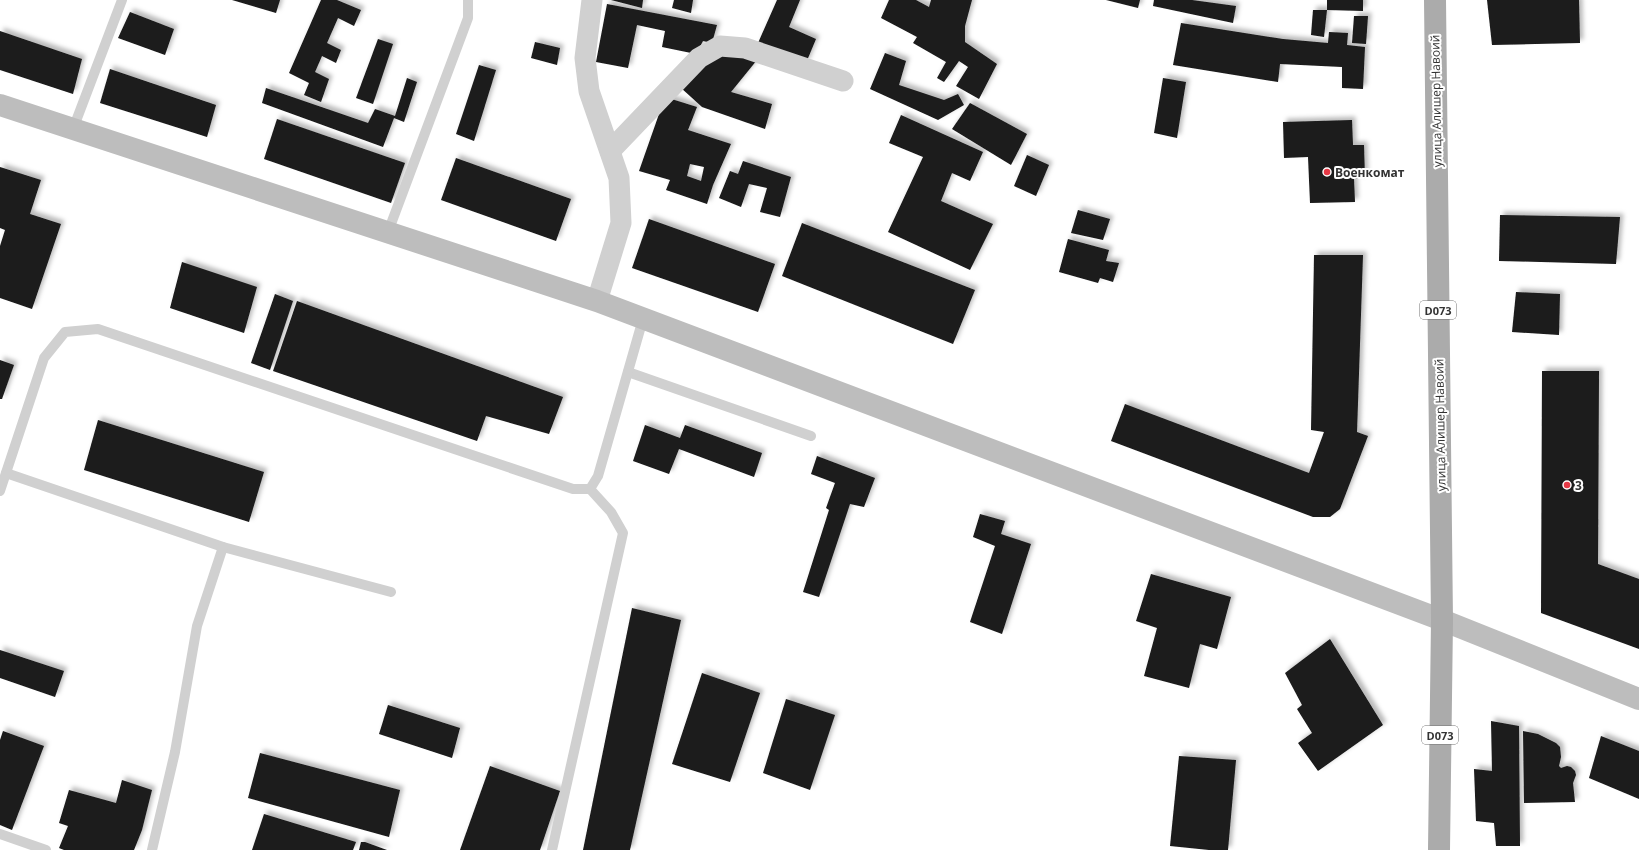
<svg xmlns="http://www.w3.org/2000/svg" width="1639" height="850" viewBox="0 0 1639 850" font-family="'Open Sans',sans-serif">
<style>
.building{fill:#1a1a1a;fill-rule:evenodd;filter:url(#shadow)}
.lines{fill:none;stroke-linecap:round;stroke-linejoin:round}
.lane{stroke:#d0d0d0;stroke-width:10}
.street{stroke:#d0d0d0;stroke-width:21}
.secondary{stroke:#bdbdbd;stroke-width:22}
.primary{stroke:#ababab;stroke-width:22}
.poi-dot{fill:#e63946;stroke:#fff;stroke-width:1.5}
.labels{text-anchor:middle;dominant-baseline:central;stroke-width:4;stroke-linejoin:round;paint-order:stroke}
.shield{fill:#fff;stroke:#707070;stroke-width:1}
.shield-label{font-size:11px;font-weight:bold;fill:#333}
.street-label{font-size:12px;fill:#333;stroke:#fff}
.poi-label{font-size:12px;font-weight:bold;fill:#333;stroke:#fff;text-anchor:start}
</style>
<defs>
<filter id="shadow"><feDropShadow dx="3.5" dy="-3.5" stdDeviation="2" flood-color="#0004"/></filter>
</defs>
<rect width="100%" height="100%" fill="#fff"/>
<g class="building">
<polygon points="232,0 280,0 276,13"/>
<polygon points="321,0 337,0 361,10 354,26 338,18 327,43 341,50 336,63 322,56 315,72 329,79 321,102 304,95 309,83 289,73"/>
<polygon points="611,0 643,0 642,8"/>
<polygon points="674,0 693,0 691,13 672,8"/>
<polygon points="777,0 800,0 789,27 816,39 806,63 758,43"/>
<polygon points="889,0 916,0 929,7 931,0 972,0 965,26 965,42 997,64 979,99 956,86 968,67 959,61 944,82 937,78 946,62 913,43 917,37 881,18"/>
<polygon points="1106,0 1140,0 1138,8"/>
<polygon points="1154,0 1192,0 1236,6 1233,23 1153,6"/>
<polygon points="1327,0 1363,0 1363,11 1327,10"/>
<polygon points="1487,0 1579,0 1580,43 1492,45"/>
<polygon points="607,4 717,25 712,43 703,41 696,54 662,47 665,31 637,25 628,68 596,62"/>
<polygon points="1313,10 1327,10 1324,37 1311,35"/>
<polygon points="130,12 174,29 165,55 118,38"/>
<polygon points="1354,16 1368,16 1366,44 1352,43"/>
<polygon points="1181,23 1283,39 1328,43 1329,32 1348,33 1347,45 1365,47 1363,89 1342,88 1342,67 1280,64 1278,82 1173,65"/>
<polygon points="0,31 82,59 73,94 0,70"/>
<polygon points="378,39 393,44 373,104 356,98"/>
<polygon points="535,42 560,48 557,65 531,58"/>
<polygon points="885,53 906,61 899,85 944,100 958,94 964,105 938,120 870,89"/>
<polygon points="728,54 757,60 731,92 772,104 765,129 702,107 680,87 711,55"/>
<polygon points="479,65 496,70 474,141 456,134"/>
<polygon points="110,69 216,105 207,137 100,103"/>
<polygon points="407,78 417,82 404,122 394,118 383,147 262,103 266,88 368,123 375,109 395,116"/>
<polygon points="1163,78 1186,82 1177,138 1154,133"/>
<path d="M665 97 697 107 688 130 731 144 713 185 707 204 666 190 670 180 639 171ZM690 164 704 167 701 181 687 176Z"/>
<polygon points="970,103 1027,134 1011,165 952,129"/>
<polygon points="901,115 983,152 970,181 952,173 941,201 993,224 970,270 888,232 923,157 889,143"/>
<polygon points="277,119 405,163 391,203 264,159"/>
<polygon points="1352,120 1353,145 1364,145 1365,179 1354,179 1355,202 1310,203 1308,157 1284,158 1283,122"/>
<polygon points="1027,155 1049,165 1036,196 1014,186"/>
<polygon points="456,158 571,199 556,241 441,200"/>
<polygon points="743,161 791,177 780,217 760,212 767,188 749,184 741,207 719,198 730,171 738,174"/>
<polygon points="0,167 41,180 30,214 61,224 32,309 0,298 0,246 5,230 0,228"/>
<polygon points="1078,210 1110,219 1103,240 1071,233"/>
<polygon points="1500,215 1620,217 1616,264 1499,261"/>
<polygon points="649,219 775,264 758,312 632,268"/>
<polygon points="802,223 975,290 953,344 782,276"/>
<polygon points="1068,239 1109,250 1106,261 1119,263 1113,282 1100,278 1098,283 1059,272"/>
<polygon points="1314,255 1363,255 1357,432 1368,436 1340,509 1330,517 1313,517 1111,441 1125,404 1309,473 1324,432 1311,430"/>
<polygon points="182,262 257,287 244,333 170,308"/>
<polygon points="1516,292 1560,294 1559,335 1512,332"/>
<polygon points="275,294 293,301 270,370 251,363"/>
<polygon points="297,301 563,397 549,434 486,416 477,441 273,371"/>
<polygon points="0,360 14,365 2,399 0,399"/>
<polygon points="1542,371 1599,371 1598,564 1639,579 1639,649 1541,613"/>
<polygon points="98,420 264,472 249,522 84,470"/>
<polygon points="645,425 680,438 685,425 762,453 754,477 679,449 669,474 633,461"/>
<polygon points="817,456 875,478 864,507 850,504 819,597 803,592 829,510 826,508 835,483 811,474"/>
<polygon points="980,514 1005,521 1001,534 1031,544 1002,634 970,622 995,546 973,537"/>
<polygon points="1151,574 1231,597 1217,649 1200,644 1189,688 1144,676 1157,628 1136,621"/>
<polygon points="632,608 681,620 630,850 583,850"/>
<polygon points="1330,639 1383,725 1318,771 1298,743 1312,733 1297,709 1302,705 1285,673"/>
<polygon points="0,650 64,671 55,697 0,678"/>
<polygon points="702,673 760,693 730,782 672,764"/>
<polygon points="786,699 835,715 810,790 763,773"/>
<polygon points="388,705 460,728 452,758 379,734"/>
<polygon points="1491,721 1519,726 1520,846 1496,846 1494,823 1476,821 1474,769 1492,771"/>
<polygon points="3,731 44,746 12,830 0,825 0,740"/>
<polygon points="1523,731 1538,734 1556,743 1560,747 1561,757 1559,766 1561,768 1567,766 1571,767 1575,771 1576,775 1573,783 1575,802 1524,803"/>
<polygon points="1601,736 1639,751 1639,799 1589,778"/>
<polygon points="260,753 400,790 389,837 248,798"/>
<polygon points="1179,756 1236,760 1228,850 1209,850 1170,846"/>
<polygon points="490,766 560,791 540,850 460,850"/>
<polygon points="122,780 152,790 142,830 134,850 64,850 59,848 68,826 59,823 69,790 116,803"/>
<polygon points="264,814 356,842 353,850 252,850"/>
<polygon points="361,842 365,842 387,850 359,850"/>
</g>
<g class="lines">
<g class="lane">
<polyline points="73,129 122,0"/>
<polyline points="388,232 468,18 468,0"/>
<polyline points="628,372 811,436"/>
<polyline points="6,473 223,547 391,592"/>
<polyline points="0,491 44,358 65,332 98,329 573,489 590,489 598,476 643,319"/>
<polyline points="0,834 46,850"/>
<polyline points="152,850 175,752 197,626 223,547"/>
<polyline points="552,850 623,533 611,512 590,489"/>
</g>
<g class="street">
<polyline points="592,0 585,58 589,91 619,178 621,223 597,301"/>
<polyline points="610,151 699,58 720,46 745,48 843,81"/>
</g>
<polyline class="secondary" points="0,105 597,301 1442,620 1639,699"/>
<polyline class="primary" points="1435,0 1442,620 1439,850"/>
</g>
<g class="poi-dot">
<circle cx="1327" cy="172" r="4"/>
<circle cx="1567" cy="485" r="4"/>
</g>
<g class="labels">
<g class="shield">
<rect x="1420" y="301" width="36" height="18" rx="3"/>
<rect x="1422" y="726" width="36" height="18" rx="3"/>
</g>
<g class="shield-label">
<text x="1438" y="310">D073</text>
<text x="1440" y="735">D073</text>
</g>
<g class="street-label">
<text transform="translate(1436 101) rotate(-91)">улица Алишер Навоий</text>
<text transform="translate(1440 425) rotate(-91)">улица Алишер Навоий</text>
</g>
<g class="poi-label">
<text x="1335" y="172">Военкомат</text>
<text x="1575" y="485">3</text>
</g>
</g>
</svg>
